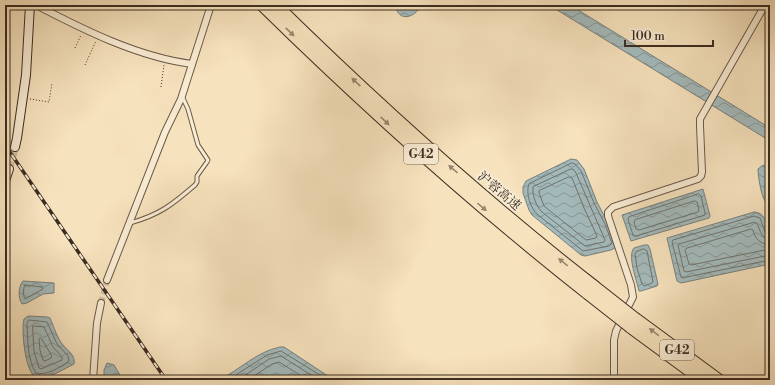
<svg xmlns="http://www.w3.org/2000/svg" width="775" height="385" viewBox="0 0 775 385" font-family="'Libre Bodoni','Noto Serif SC',serif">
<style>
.water{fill:url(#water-waves);stroke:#79817e}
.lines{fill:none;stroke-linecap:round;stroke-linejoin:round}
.shore{stroke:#6f736e;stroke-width:1}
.minor-tunnel{stroke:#d1be9e;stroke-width:6;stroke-dasharray:6 3;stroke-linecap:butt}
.secondary-tunnel{stroke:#d1be9e;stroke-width:8;stroke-dasharray:8 4;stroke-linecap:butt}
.service-casing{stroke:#6a5a48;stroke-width:5}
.minor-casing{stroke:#6a5a48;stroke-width:8}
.secondary-casing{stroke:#3b2c21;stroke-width:10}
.motorway-casing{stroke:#3b2c21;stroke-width:13}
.path{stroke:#3b2c21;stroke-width:1;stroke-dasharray:1 2;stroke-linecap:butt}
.service{stroke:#f9ecd4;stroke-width:3}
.minor{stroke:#f9ecd4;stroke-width:6}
.secondary{stroke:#f9ecd4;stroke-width:8}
.motorway{stroke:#f6e2bd;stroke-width:11}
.rail-casing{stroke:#3b2c21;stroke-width:3.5}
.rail{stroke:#f9ecd4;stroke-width:2;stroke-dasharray:6;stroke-linecap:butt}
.motorway-bridge-casing{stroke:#3b2c21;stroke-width:13;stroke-linecap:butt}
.motorway-bridge{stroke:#f6e2bd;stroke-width:11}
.oneway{fill:#98876f}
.labels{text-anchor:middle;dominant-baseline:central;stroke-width:3.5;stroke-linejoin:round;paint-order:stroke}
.shield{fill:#f9ecd4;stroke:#746657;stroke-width:1}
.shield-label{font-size:12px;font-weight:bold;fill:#3b2c21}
.street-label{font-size:13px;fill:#3b2c21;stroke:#f9ecd4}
</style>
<defs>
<pattern id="water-waves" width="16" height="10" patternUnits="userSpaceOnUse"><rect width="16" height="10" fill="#a3babc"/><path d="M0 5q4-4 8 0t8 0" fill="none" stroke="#869798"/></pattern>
</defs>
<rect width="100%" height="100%" fill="#f6e2bd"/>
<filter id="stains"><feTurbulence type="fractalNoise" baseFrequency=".005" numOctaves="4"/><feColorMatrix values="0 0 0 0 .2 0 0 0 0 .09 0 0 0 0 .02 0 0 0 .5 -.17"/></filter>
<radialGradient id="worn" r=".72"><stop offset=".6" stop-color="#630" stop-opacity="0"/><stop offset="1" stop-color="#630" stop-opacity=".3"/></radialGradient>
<g class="water">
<path d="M395 5H422C414 18 399 23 395 5Z"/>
<polygon points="549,5 570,5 770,128 770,141"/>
<polygon points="571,159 577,160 584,169 597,202 608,223 616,245 615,248 611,250 585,256 581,255 532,215 529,210 523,193 523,187 526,181"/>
<path d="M763 165 770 169V212C769 207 767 205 765 201 761 195 758 176 758 169Z"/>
<polygon points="703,189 710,216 709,218 631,241 622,215"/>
<path d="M754 212C773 212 770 251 770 264L681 283 677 281 667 238Z"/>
<path d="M644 245H648L650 249 658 284 657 286 641 291H639C637 281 627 256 634 248Z"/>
<path d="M23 281 54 283V293L43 294 27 303 22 304C18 298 18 287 23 281Z"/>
<path d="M28 316 47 317 50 318C54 327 57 338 63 345 68 351 76 356 74 364 66 368 45 381 36 377 25 373 21 329 24 319Z"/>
<path d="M280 347H284L334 380H219C241 369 256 352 280 347Z"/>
<polygon points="107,363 114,365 123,380 104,380 104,370"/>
</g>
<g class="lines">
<g class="shore">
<path d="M572 163 575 164 581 171 594 203 605 224 612 243 609 246 583 251 538 215C531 209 525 193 529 184Z"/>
<path d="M571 169H573L576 173 605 240 604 242 585 246 542 212C536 206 532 195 533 187Z"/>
<polygon points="569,177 572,178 584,208 597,236 596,238 586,240 544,206 539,193 539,191"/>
<polygon points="699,194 701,196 705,213 705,215 636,236 633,235 628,219 629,217"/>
<polygon points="695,201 697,202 699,210 698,212 639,230 636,229 634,222 635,220"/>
<polyline points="770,234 765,232 760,218 754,216 673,240 672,242 681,277 682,278 770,260"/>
<path d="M770 239C758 238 762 228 755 222L679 244 678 245 684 271 686 272 770 255"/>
<path d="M770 245C760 244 755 239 753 230L751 229 687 248 685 250 689 264 691 265 770 249"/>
<polygon points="644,249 647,251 653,282 652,283 644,286 642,284 637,268 635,254 636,252"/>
<path d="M25 285 42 287 43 289 25 299C23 296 23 288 25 285Z"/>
<path d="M29 320 47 322 57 344 68 356 69 361C61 367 46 376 36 373 27 359 28 340 27 324Z"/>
<polygon points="33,326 44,327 53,347 62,357 62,360 41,369 39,368 34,351"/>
<polygon points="41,338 52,356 51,358 45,361 43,360 40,350 39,339"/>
<polyline points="228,380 267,355 281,351 328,380"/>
<polyline points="238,380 269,359 281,356 319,380"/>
<polyline points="248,380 272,364 279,362 308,380"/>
</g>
<polyline class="minor-tunnel" points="101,303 107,280"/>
<polyline class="secondary-tunnel" points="9,169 15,147"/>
<g class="service-casing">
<path id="service" d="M130 223C159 215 172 205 195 185L197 182V176L207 162 208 160 198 145 188 109 182 96"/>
</g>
<g class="minor-casing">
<g id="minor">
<path d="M36 5C84 30 138 57 192 64"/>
<polyline points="107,280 165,132 181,99 211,5"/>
<polyline points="93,380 97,323 101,303"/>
<polyline points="614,380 614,340 616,331 633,297 631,285 608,216 608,212 613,207 698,179 701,176 702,172 700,126 700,119 765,5"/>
</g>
</g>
<g class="secondary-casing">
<g id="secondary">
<polyline points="15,147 17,138 26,75 30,5"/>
<polyline points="5,181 9,169"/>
</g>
</g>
<g class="motorway-casing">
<g id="motorway">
<path d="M262 5C366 107 474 204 588 294"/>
<path d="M276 5C377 104 482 199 594 286"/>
<polyline points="636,319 719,380"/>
<polyline points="630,327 702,380"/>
</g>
</g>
<g class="path">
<polyline points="75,48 81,35"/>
<polyline points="85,65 96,41"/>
<polyline points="161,87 164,65"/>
<polyline points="30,99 49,102 52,83"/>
</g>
<use href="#service" class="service"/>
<use href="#minor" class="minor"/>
<use href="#secondary" class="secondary"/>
<use href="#motorway" class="motorway"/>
<g class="rail-casing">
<polyline id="rail" points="5,145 166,380"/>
</g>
<use href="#rail" class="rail"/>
<g class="motorway-bridge-casing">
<g id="motorway-bridge">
<polyline points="594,286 636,319"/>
<polyline points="588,294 630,327"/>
</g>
</g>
<use href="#motorway-bridge" class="motorway-bridge"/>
</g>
<defs><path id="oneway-solid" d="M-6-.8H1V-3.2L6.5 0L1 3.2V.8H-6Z"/></defs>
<g class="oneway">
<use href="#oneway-solid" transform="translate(290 32) rotate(44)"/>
<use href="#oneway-solid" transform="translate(356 82) rotate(-137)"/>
<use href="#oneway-solid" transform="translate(385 121) rotate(43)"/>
<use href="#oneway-solid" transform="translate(453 169) rotate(-139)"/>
<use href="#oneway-solid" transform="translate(482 207) rotate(40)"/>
<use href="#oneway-solid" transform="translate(563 262) rotate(-141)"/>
<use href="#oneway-solid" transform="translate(654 332) rotate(-143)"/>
</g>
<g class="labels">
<g class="shield">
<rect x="404" y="144" width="34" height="20" rx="3"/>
<rect x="660" y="340" width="34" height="20" rx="3"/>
</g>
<g class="shield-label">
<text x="421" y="154">G42</text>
<text x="677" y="350">G42</text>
</g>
<g class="street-label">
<text transform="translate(499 191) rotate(40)">沪蓉高速</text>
</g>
</g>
<rect width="775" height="385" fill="none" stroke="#f6e2bd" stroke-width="20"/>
<rect x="6" y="6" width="763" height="373" fill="none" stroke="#3b2c21" stroke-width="2"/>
<rect x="10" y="10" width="755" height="365" fill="none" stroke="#3b2c21"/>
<path d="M625 40v6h88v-6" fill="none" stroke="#3b2c21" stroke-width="2"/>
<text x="631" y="40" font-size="12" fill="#3b2c21" stroke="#f9ecd4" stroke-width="3" paint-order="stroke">100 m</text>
<rect width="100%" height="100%" filter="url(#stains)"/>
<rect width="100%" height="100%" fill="url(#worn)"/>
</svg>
